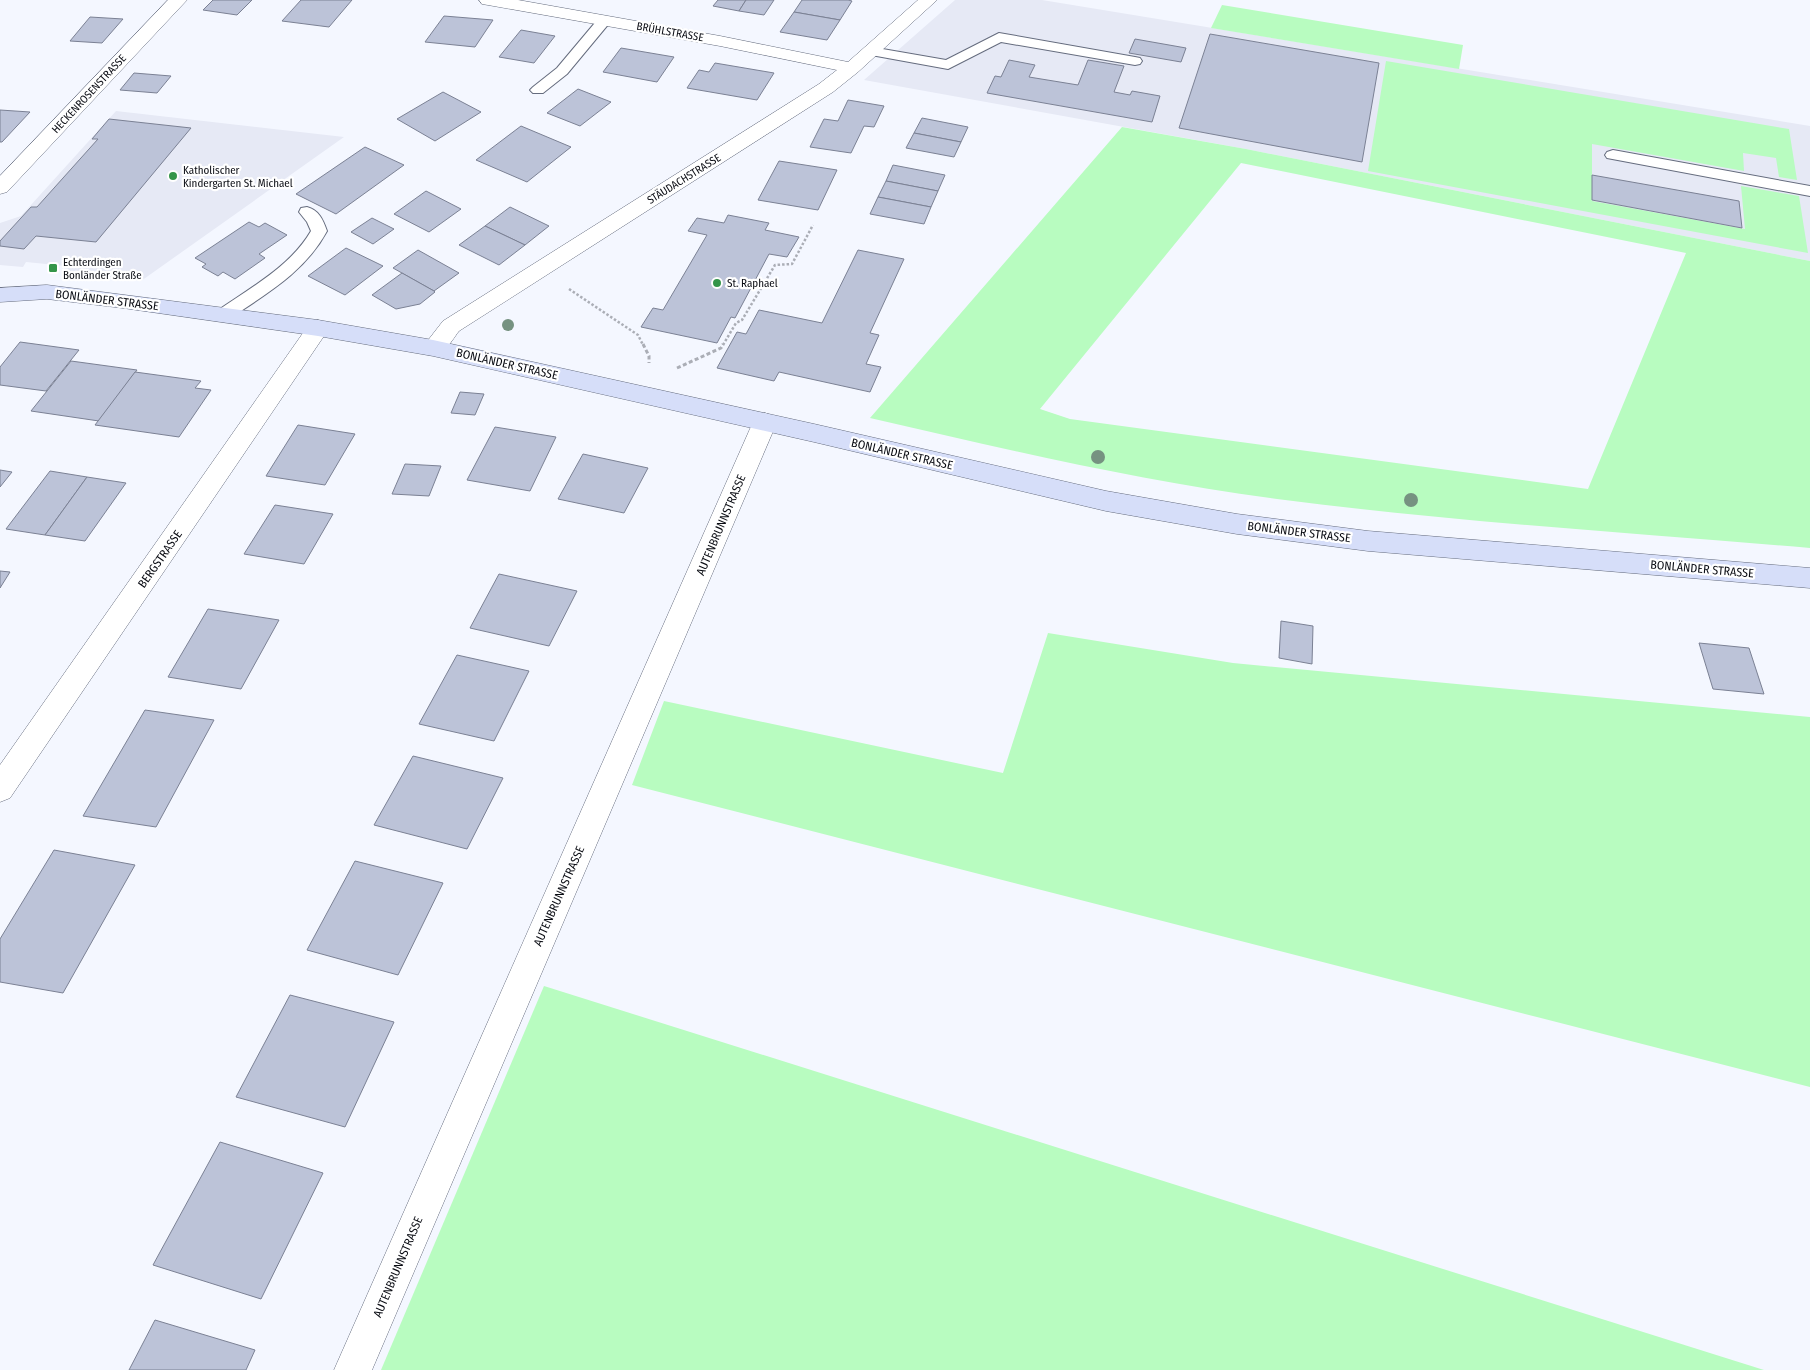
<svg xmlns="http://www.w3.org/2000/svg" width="1810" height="1370" viewBox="0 0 1810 1370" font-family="'Fira Sans Condensed',sans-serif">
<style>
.built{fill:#e6e9f5}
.green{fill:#b8fcc0;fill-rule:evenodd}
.building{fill:#bcc3d8;stroke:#7b8194}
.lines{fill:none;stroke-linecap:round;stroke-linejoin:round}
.lane-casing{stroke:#656c7e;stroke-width:2}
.street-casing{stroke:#656c7e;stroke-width:1}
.secondary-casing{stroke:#656c7e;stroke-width:1}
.path-far1{stroke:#abaeb6;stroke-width:2.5;stroke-dasharray:2.5 2;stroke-linecap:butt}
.path{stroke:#abaeb6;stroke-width:3;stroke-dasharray:4 2.5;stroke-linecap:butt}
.lane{fill:#fff;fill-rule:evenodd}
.street{fill:#fff;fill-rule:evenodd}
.secondary{fill:#d6def9;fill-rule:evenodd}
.tree{fill:#769281}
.poi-dot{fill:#349549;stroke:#fff;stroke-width:2}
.labels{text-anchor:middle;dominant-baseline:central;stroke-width:4.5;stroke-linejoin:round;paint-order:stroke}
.far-street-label{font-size:11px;fill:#0a0c13;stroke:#fff}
.far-poi-label{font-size:11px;fill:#0a0c13;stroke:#fff;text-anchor:start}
.street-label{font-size:12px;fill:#0a0c13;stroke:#fff}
</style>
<rect width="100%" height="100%" fill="#f4f7ff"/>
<g class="built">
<polygon points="955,0 1042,0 1810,126 1810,261 1246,149 864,80"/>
<polygon points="116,111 344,137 141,281 62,272 66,266 26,262 23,267 0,265 0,223 21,216"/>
</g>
<g class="green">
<polygon points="1222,5 1463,45 1459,69 1211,28"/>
<polygon points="1386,61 1789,129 1797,180 1779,177 1776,158 1743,153 1744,171 1592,144 1592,201 1745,229 1741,186 1799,196 1808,253 1368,171"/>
<path d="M1122 127 1246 149 1810 261V548C1633 533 1454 522 1277 499 1140 481 1005 449 870 418ZM1241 163 1686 253 1588 489 1070 419 1040 409Z"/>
<polygon points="1048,633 1233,663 1810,717 1810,1087 632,785 664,701 1003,773"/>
<polygon points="544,986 1764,1370 381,1370"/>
</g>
<g class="building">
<polygon points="213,0 252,0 237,15 203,10"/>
<polygon points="301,0 352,0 329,27 282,21"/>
<polygon points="718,0 746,0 739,11 713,6"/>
<polygon points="746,0 774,0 764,15 739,11"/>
<polygon points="802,0 848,0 852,1 840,20 794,12"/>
<polygon points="794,12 840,20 827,40 780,32"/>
<polygon points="444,16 493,20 475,47 425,42"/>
<polygon points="90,17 123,19 102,43 70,41"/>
<polygon points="521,30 555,36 534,63 499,57"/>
<polygon points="1210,34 1379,63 1362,162 1179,128"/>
<polygon points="1135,39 1186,48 1181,62 1129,53"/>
<polygon points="621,48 674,57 657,82 603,72"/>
<polygon points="1009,60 1035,65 1029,77 1078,85 1088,60 1124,66 1114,92 1130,95 1132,91 1160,96 1152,122 987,93 995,76 1001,77"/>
<polygon points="715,63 774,73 757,100 687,88 699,70 709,72"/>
<polygon points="134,73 171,76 157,93 120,90"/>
<polygon points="578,89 611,102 580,126 547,113"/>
<polygon points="443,92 481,112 435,141 397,119"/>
<polygon points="848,100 884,106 874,127 864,126 851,153 810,147 824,119 838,121"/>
<polygon points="0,110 30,112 2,142 0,142"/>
<polygon points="922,118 968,127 961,142 914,133"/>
<polygon points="109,119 191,128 96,242 36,236 24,249 0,246 0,241 31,207 37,207 98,139 92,139"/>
<polygon points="521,126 571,147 527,182 476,160"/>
<polygon points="914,133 961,142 954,157 906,148"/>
<polygon points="365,147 404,165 336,214 296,194"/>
<polygon points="779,161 837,170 818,210 758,200"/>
<polygon points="893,165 945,175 938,191 886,181"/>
<polygon points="1592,175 1739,201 1742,228 1592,200"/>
<polygon points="886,181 938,191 931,207 878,197"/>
<polygon points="426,191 461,209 429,232 394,214"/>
<polygon points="878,197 931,207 924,224 870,214"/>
<polygon points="510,207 549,226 525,245 485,226"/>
<polygon points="728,215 769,223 765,230 799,237 787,257 769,254 735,318 731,317 717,343 641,327 653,308 663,310 707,235 688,231 697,218 724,223"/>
<polygon points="372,218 394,229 373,244 351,232"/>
<polygon points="249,222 259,227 265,223 287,235 259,254 265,258 235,279 223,272 218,276 202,267 206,264 195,258"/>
<polygon points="485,226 525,245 499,265 459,245"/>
<polygon points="346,248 383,266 345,295 308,276"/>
<polygon points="418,250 459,273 434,291 393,268"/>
<polygon points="858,250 904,259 870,333 879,335 866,364 881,367 870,392 779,372 774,381 717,368 737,332 746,334 759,310 822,323"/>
<polygon points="402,273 434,291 435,292 420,304 396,309 372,295"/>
<polygon points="20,342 79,350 46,391 0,385 0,367"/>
<polygon points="71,361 137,370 99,421 31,411"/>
<polygon points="135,372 201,381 195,388 211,390 179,437 95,425"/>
<polygon points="460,392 484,394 475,415 451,413"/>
<polygon points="298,425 355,434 325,485 266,476"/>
<polygon points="495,427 556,437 530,491 467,480"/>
<polygon points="583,454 648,468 624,513 558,499"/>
<polygon points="405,464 441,466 429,496 392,494"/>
<polygon points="0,470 12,472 0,487"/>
<polygon points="50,471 87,477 45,535 6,529"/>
<polygon points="87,477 126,483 85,541 45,535"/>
<polygon points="275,505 333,514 304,564 244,554"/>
<polygon points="0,571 10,572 0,588"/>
<polygon points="499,574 577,591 549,646 470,628"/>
<polygon points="208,609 279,620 241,689 168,677"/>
<polygon points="1281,621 1313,626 1312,664 1279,658"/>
<polygon points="1699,643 1749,648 1764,694 1713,689"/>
<polygon points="457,655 529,671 494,741 419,724"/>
<polygon points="145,710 214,720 156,827 83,816"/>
<polygon points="413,756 503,778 467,849 374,825"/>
<polygon points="54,850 135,865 63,993 0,982 0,939"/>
<polygon points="355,861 443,883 398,975 307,950"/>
<polygon points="290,995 394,1022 345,1127 236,1097"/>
<polygon points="220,1142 323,1173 261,1299 153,1265"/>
<polygon points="155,1320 255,1350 246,1370 129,1370"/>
</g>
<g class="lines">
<g class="lane-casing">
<g id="lane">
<polygon points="604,17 609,18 611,21 567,74 543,93 533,93 530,90 533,87 557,68 599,18"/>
<polygon points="999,33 1135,57 1140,58 1142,61 1140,64 1135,65 1001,42 948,69 871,55 866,54 864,51 866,48 871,47 946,60"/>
<polygon points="1613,150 1810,186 1810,196 1607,158 1605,155 1607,152"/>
<path d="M307 207C319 210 323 220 327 231 305 272 266 294 229 319L223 321 217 319 214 315 217 311C250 288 290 267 311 231L307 222 299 212 301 208Z"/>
</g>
</g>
<g class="street-casing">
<g id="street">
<polygon points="168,0 187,0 7,192 0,194 0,176"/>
<path d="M479 0H518L720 36 848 62 918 0H937L858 72 833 92 459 331C449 344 443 359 425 354L422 348 443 321 819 84 837 70 720 46 488 5 482 4Z"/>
<polygon points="318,320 326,323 329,328 326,333 10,798 0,802 0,765 310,323"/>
<polygon points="765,413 773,416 777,422 372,1370 334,1370 753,422 757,416"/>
</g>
</g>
<g class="secondary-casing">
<polygon id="secondary" points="47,285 318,320 433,340 814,424 1106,491 1237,514 1368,531 1810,568 1810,588 1368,551 1237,534 1106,511 814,442 433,356 318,336 123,308 47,299 0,302 0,288"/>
</g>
<g class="path-far1">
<polyline points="569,289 638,335 643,345"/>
<polyline points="723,345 736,323 742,320 775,265 792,264 813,225"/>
</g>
<g class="path">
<polyline points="643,344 649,356 649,363"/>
<polyline points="677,368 721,348 723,344"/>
</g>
<use href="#lane" class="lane"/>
<use href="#street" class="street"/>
<use href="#secondary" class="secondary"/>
</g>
<g class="tree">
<circle cx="508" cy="325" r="6"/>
<circle cx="1098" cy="457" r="7"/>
<circle cx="1411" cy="500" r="7"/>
</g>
<g class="poi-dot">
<circle cx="173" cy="176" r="5"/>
<rect x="48" y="263" width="10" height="10" rx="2.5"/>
<circle cx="717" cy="283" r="5"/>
</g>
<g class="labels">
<g class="far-street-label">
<text transform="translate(670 32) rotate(10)">BRÜHLSTRASSE</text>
<text transform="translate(89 94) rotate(-47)">HECKENROSENSTRASSE</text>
<text transform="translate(684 179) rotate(-32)">STÄUDACHSTRASSE</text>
</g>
<g class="far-poi-label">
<text x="183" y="170">Katholischer<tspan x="183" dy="13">Kindergarten St. Michael</tspan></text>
<text x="63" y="262">Echterdingen<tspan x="63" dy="13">Bonländer Straße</tspan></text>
<text x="727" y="283">St. Raphael</text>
</g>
<g class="street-label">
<text transform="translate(107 300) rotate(7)">BONLÄNDER STRASSE</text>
<text transform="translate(507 364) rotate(13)">BONLÄNDER STRASSE</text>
<text transform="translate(902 454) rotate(13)">BONLÄNDER STRASSE</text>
<text transform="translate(721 525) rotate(-67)">AUTENBRUNNSTRASSE</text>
<text transform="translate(1299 532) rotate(7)">BONLÄNDER STRASSE</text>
<text transform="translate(160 559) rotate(-55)">BERGSTRASSE</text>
<text transform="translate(1702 569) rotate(5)">BONLÄNDER STRASSE</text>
<text transform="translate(559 896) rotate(-66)">AUTENBRUNNSTRASSE</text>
<text transform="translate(398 1267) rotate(-67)">AUTENBRUNNSTRASSE</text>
</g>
</g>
</svg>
